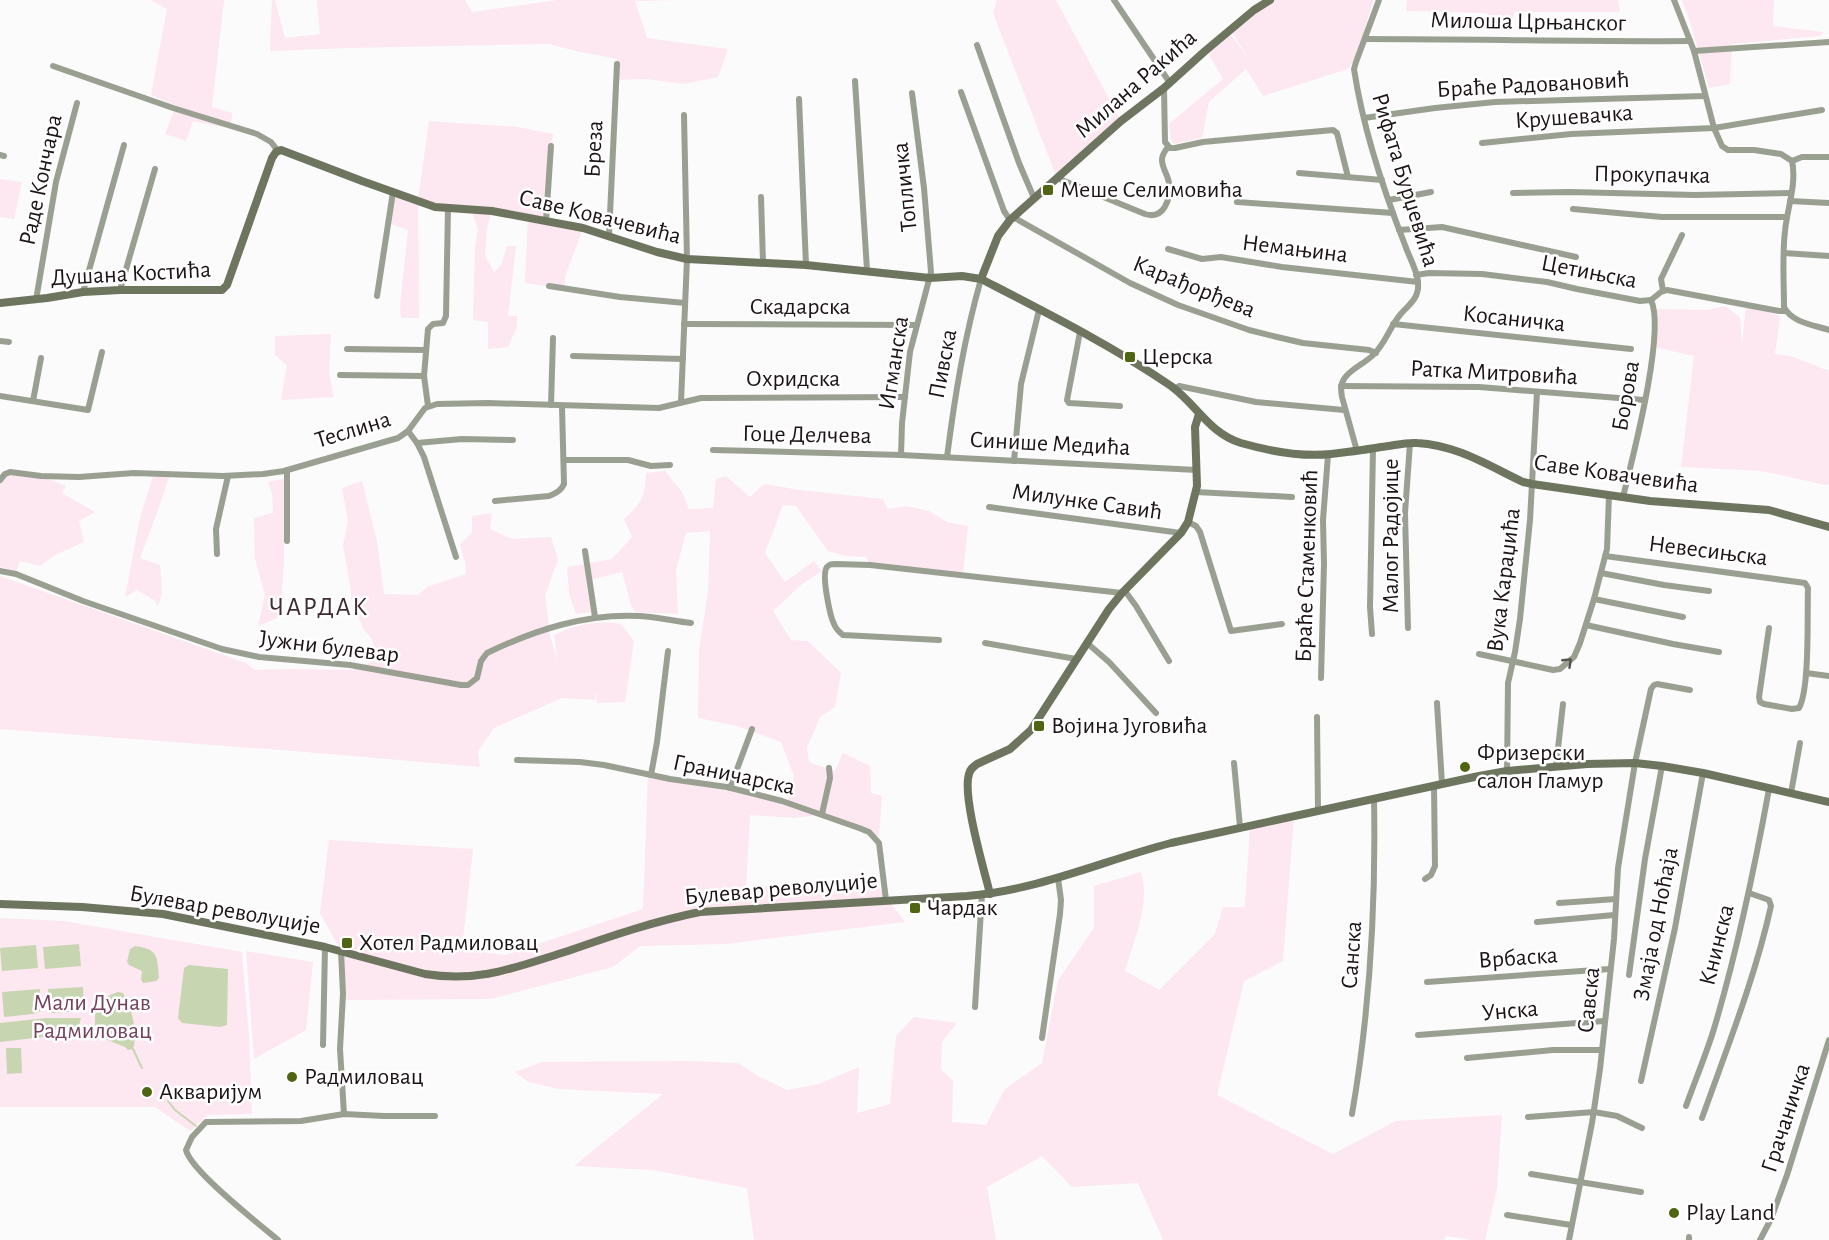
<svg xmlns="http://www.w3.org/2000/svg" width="1829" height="1240" viewBox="0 0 1829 1240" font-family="'Alegreya Sans',sans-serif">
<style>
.green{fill:#fde7f1}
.water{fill:#c8d5b1}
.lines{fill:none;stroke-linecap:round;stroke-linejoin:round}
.stream{stroke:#c8d5b1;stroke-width:2}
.street{stroke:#9aa091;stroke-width:6}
.secondary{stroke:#6d755f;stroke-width:8}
.oneway{stroke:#56534e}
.poi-dot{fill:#4f6512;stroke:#fff;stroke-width:2}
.labels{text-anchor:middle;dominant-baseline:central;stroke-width:5;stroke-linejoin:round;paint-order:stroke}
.street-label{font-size:24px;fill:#1e1418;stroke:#fff}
.poi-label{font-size:24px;fill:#1e1418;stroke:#fff;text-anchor:start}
.park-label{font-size:24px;fill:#75415c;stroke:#fff}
.neighbourhood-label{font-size:26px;letter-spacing:1.5px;fill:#412b35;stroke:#fff}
</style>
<rect width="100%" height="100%" fill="#fbfbfb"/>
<g class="green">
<polygon points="151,0 224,0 212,107 232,113 231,129 193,121 186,141 165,134 176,106 151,95 167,9"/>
<polygon points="272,0 275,0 285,38 320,34 317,0 465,0 472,12 557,0 681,0 635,1 647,38 728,49 718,77 684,84 647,79 615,80 617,59 580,52 549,44 349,48 270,51"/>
<polygon points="997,0 1056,0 1121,121 1057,178 993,13"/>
<path d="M1270 0H1374C1365 21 1363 52 1348 69L1263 96 1246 69 1209 102 1202 138 1174 144 1171 140 1169 124 1223 79 1208 53 1229 32 1250 61 1230 29Z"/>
<polygon points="1407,0 1618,0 1620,12 1514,12 1512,31 1489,31 1487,13 1406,11"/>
<polygon points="1682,0 1774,0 1773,26 1823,32 1821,36 1732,44 1730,84 1709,88 1690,22"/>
<polygon points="429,121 518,127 553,134 551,146 546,220 583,228 565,277 565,289 525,283 528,218 492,211 487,228 485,256 494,272 501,265 507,246 516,246 508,316 517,316 517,327 508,347 488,349 488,322 473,320 475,247 478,229 471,210 418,201 419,318 401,318 400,305 408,230 388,223 393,192 418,200"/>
<polygon points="0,179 22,182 14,219 0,217"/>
<polygon points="1746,305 1780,316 1775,354 1791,356 1829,371 1829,484 1826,485 1762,471 1681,467 1694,356 1654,347 1655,309 1708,310 1725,306 1740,317 1742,344"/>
<polygon points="331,334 329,373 334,397 281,400 287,365 275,355 275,336"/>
<path d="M665 471 682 492 689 509 713 508 716 479 726 476 750 497 764 484 800 490 883 499 888 509 906 506 929 511 947 522 968 526 963 574 870 565 866 557 846 556 828 551 796 506 783 505 765 553 785 582 814 561 822 571 802 584 773 611 791 640 808 641 841 673 835 707 820 717 807 748 809 762 835 771 843 753 870 766 871 793 882 796 879 836 819 815 794 818 750 815 746 887 879 888 905 922 726 944 640 946 613 967 491 999 342 1000 341 951 320 913 329 840 473 849 462 949 505 955 643 909 648 775 730 788 787 803 794 776 781 742 737 726 698 718 699 650 708 592 710 531 686 533 676 570 678 614 635 612 631 605 622 572 586 581 591 612 576 614 569 594 567 567 612 559 632 537 624 519C642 503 645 497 646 473Z"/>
<polygon points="154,473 170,474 159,507 140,558 160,565 162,593 158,606 154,600 137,590 125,597 140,518"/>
<polygon points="5,474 41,476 66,486 62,493 95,512 79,521 84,542 55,555 40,566 20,561 17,571 0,567 0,481"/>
<polygon points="284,479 284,563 280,617 258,626 265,595 255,559 254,518 273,513 272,493 268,482"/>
<path d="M362 481 377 541 384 594 418 595 427 587 466 574 465 562 460 544 472 533V516L492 513 490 529 512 539 551 537 558 560 545 595 550 635 557 660 554 635C574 625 598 620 621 624L634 641 625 702 597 703 595 691V700L562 698 494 728 478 751 480 767 294 751 0 729V576L246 663 255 670 290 669 352 670 375 660 373 641 364 630 351 599V591L343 545 348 521 342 488Z"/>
<path d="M1294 816 1283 961 1244 981 1217 1095 1333 1154 1396 1121 1502 1115 1497 1188 1485 1240H1472L1446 1236 1444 1240H1163L1138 1183 1072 1187 1042 1156 987 1187 996 1240H754L747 1188 653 1170 574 1166 663 1094 559 1089 528 1082 515 1072 542 1062 686 1061 738 1063 760 1077 787 1090 819 1084 859 1067 857 1113 890 1104 896 1036 914 1017 957 1023 942 1042 941 1069 953 1081 952 1122 986 1125 1005 1089 1042 1063 1058 980 1094 928V886L1141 872C1151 903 1134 940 1125 971L1159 990 1215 934 1223 907H1245L1250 825Z"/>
<polygon points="0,918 64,921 242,952 249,1036 252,1114 208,1115 190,1131 155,1107 0,1107"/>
<polygon points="246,951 313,962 306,1030 254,1059"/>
</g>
<g class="water">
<polygon points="79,944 81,966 45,969 43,947"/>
<polygon points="36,945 38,968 2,971 0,948"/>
<path d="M135 946C159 949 157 957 159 978L156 981 143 983 141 980 142 971 129 965 127 962 130 949Z"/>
<polygon points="189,965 228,969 227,1025 220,1027 182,1023 178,1018 184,968"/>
<polygon points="83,987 84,1011 51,1013 49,1009 48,989"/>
<polygon points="40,989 41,1011 33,1014 4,1017 2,992"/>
<path d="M118 992 123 993C132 1009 138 1031 133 1049L128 1050 125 1047 100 1037 95 1034C95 1008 93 1001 118 992Z"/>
<polygon points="46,1018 81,1018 77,1033 0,1042 0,1023"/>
<polygon points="6,1048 21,1048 22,1073 7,1074"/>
</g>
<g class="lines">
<g class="stream">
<polyline points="133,1049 142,1068"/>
<polyline points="168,1101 175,1110 196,1126"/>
</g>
<g class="street">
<polyline points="1114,0 1170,83"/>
<path d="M1674 0 1694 51 1714 128 1722 146 1728 150H1754L1781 154 1792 161C1797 184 1787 209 1785 231 1782 256 1784 282 1784 307 1792 323 1814 325 1829 330"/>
<path d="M1365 39C1473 39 1582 42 1690 41"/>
<polyline points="977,45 1019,163 1034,198"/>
<polyline points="1694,51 1829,42"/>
<polyline points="53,66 173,108 257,134 271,142 278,151"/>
<polyline points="855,81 867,270"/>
<polyline points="1164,88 1165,142 1170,148 1175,148 1203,142 1333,130 1337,133 1348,177"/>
<polyline points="961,92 1004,211 1010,220"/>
<polyline points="799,99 806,265"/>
<polyline points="1364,118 1435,108 1495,102 1705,96"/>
<polyline points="1482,143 1571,134 1714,128 1822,110"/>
<polyline points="0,155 4,156"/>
<polyline points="1792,161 1802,157 1829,157"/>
<polyline points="1299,173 1382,180"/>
<path d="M1057 178 1145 214C1164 220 1171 199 1169 183 1168 175 1162 168 1162 160 1162 154 1165 151 1168 147"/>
<polyline points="1513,193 1570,192 1695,195 1791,193"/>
<polyline points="761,197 763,262"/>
<polyline points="1389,200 1431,192"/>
<polyline points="1790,201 1829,203"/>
<polyline points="1237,202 1393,213"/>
<polyline points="1573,209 1662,217 1787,217"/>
<polyline points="1013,217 1130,283 1178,305 1249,330 1277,337 1303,343 1369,350 1376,353"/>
<polyline points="546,221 551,146"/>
<polyline points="1399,230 1442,227 1576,257"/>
<polyline points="609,236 617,64"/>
<polyline points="1168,249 1202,259 1221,257 1282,267 1418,282"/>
<polyline points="1784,253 1829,256"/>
<polyline points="1416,275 1429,273 1482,274 1547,282 1577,289 1640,301 1651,300 1661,292 1667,290 1779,311 1786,311"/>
<polyline points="549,286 620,297 685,303"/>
<polyline points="120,290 155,169"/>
<polyline points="1663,291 1661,279 1682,235"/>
<polyline points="83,292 124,145"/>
<polyline points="377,296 393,192"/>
<polyline points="36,300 56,182 77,103"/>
<polyline points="684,324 916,325"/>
<polyline points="1393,324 1631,349"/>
<polyline points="1080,332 1067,400 1069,403 1120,406"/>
<polyline points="0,341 9,342"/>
<polyline points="347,349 425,350"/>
<polyline points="573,356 683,359"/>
<polyline points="340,375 424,376"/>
<polyline points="1341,386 1479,387 1644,400"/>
<polyline points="1174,389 1179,386 1256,402 1344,410"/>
<polyline points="0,396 88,410 102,352"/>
<polyline points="33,401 41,358"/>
<polyline points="681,402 687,259 684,115"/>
<polyline points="551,405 553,338"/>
<polyline points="428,406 424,376 428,329 433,324 443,323 446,316 448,208"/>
<polyline points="408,431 417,443 424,457 456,557"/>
<polyline points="417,443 462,439 513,440"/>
<polyline points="713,450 901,455 1197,470"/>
<path d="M1357 451 1342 397C1341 391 1340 385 1344 379 1350 369 1364 364 1372 356 1385 345 1389 328 1400 315 1405 308 1415 302 1417 293 1422 278 1410 260 1405 245 1383 189 1363 129 1354 69L1356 62 1379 0"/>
<polyline points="901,455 902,423 910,352 931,272 924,188 912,93"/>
<path d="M947 457C955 395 964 339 981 279"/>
<polyline points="564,460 628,460 651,466 670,465"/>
<polyline points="1014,461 1021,384 1039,310"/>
<polyline points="0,480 5,474 10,472 41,476 79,477 134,473 223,476 263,474 284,471 398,438 408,431 425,408 437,404 488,403 659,408 701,398 905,397"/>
<polyline points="1196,492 1292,497"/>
<path d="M1623 497C1632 460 1666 331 1651 300"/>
<path d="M495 501 549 496C556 493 561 491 564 484L562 407"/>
<polyline points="989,507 1181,533"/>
<polyline points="1188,522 1196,526 1200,532 1231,631 1282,624"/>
<polyline points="287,541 287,470"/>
<polyline points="585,551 595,617"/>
<polyline points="217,554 216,529 228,476"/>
<path d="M1605 556 1805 583 1808 588C1807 614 1810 689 1799 708L1792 709 1764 704 1760 702 1759 697 1769 628"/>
<path d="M0 571 16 574 83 601 222 649 259 657 350 665 461 685H468L477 678 481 661 487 653C535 630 586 613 640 616 657 617 674 621 691 623"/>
<polyline points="1601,573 1664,585 1709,591"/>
<polyline points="1125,591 1136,606 1169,661"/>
<polyline points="1594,599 1683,617"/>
<polyline points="1586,625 1673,644 1719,652"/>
<polyline points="1408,628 1405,513 1410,443"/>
<polyline points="1372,634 1370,607 1373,449"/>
<path d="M939 640 843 635C839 632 836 629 834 624 830 616 821 574 827 567 830 564 831 564 836 564L870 565 1122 593"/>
<polyline points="985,643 1076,659"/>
<polyline points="1087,643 1109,662 1156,713"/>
<polyline points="1479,654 1553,670 1560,669 1574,657 1580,643 1594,599 1607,549 1609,495"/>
<polyline points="1806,673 1829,676"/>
<polyline points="1321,678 1324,564 1323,520 1328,455"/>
<polyline points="1437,703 1442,784"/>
<polyline points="1317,717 1318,811"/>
<polyline points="517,760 580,762 604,765 670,779 727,787 782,801 859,828 869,832 879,843 886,900"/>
<polyline points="1234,763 1240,827"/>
<polyline points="1556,766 1563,704"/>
<polyline points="1507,771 1508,683 1515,652 1520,619 1530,520 1537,392"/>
<polyline points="651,775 657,742 668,651"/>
<polyline points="730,788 752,729"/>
<polyline points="1791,793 1800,743"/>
<polyline points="822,814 830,778 829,768"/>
<polyline points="1425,879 1431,875 1435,866 1434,786"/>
<polyline points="1559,903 1616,899"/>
<polyline points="1537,922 1614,915"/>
<polyline points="341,951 343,994 340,1049 344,1114"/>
<polyline points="1629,975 1645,859 1662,766"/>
<polyline points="1427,982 1610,969"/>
<polyline points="975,1007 982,894"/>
<polyline points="1418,1035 1604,1021"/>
<polyline points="1042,1038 1060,914 1061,900 1058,878"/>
<polyline points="323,1045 325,947"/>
<polyline points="1467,1058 1553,1050 1602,1050"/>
<polyline points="1641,1081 1675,928 1703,773"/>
<path d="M1686 1106C1695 1081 1705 1057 1713 1032 1737 953 1754 871 1769 789"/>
<path d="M1352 1114C1370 1010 1376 904 1374 799"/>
<polyline points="1528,1117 1594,1112 1617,1116 1642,1128"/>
<path d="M1702 1118C1727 1048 1755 978 1771 906L1769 900 1749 893"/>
<polyline points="1531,1174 1641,1192"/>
<polyline points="1507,1215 1571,1225"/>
<path d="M278 1240C258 1223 191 1171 186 1150L192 1137 206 1122 301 1121 344 1114 384 1116H435"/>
<polyline points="1569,1240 1592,1123 1600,1069 1614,939 1618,868 1635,763 1651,689 1654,685 1657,684 1690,690"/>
<polyline points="1689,1240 1689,1237"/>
<polyline points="1760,1240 1771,1219 1787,1175 1829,1040"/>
</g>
<g class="secondary">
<polyline points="981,279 998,236 1010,220 1121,121 1164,88 1205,51 1254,10 1270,0"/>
<path d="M0 303 47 298 83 292 120 290H222L227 285 272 158 276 152 281 150 362 181 435 207 492 211 583 228 657 252 687 259 806 265 930 278 962 276 981 279C1045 312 1111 345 1171 386 1196 404 1209 433 1241 443 1269 451 1303 457 1331 454 1348 452 1365 450 1381 447 1393 446 1405 442 1417 443 1457 445 1489 466 1523 482L1532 484 1650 501 1769 510 1829 527"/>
<path d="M990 894C984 869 962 796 969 774 970 769 973 767 977 764L1010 749 1031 730 1109 609 1122 593 1181 533 1188 522 1197 486 1195 427 1199 414"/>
<path d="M0 904 82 907 163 914 325 947 425 974C480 983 516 967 568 951 611 936 655 921 700 912L967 896C1039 890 1102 861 1171 843L1479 776 1507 771 1587 764 1635 763 1662 766 1703 773 1829 802"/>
</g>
</g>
<defs><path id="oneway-chevron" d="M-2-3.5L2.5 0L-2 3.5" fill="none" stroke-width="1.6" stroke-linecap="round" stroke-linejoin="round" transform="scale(1.5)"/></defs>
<use class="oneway" href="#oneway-chevron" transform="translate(1568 662) rotate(-44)"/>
<g class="poi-dot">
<rect x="1042" y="184" width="12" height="12" rx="3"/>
<rect x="1124" y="351" width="12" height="12" rx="3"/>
<rect x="1033" y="720" width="12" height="12" rx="3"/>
<circle cx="1465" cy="767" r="6"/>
<rect x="909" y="902" width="12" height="12" rx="3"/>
<rect x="341" y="937" width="12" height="12" rx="3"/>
<circle cx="292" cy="1077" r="6"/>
<circle cx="147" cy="1092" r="6"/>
<circle cx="1674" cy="1213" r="6"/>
</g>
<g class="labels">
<g class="street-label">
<text transform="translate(1528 22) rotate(1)">Милоша Црњанског</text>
<text transform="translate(1136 84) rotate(-41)">Милана Ракића</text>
<text transform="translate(1533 85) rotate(-3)">Браће Радовановић</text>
<text transform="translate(1574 117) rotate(-4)">Крушевачка</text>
<text transform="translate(594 149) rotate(-87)">Бреза</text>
<text transform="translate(1652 175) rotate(1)">Прокупачка</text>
<text transform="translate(41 180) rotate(-78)">Раде Кончара</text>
<text transform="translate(1405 180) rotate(73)">Рифата Бурџевића</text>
<text transform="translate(905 187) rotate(-96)">Топличка</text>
<text transform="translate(600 217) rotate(14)">Саве Ковачевића</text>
<text transform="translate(1295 249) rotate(7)">Немањина</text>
<text transform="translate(1589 272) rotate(11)">Цетињска</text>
<text transform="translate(131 274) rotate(-3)">Душана Костића</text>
<text transform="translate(1194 287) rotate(22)">Карађорђева</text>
<text x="800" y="307">Скадарска</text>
<text transform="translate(1514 319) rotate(6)">Косаничка</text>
<text transform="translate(894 363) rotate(-81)">Игманска</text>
<text transform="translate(943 364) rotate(-79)">Пивска</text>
<text transform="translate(1494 373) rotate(3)">Ратка Митровића</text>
<text x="793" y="379">Охридска</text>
<text transform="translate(1626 396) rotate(-80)">Борова</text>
<text transform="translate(353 430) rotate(-17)">Теслина</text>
<text transform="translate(807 435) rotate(1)">Гоце Делчева</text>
<text transform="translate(1050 444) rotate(3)">Синише Медића</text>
<text transform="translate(1616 474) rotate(8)">Саве Ковачевића</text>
<text transform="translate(1087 502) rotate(8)">Милунке Савић</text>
<text transform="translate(1391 536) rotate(-90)">Малог Радојице</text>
<text transform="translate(1708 551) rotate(7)">Невесињска</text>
<text transform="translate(1307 566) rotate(-88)">Браће Стаменковић</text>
<text transform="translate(1504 580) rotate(-83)">Вука Караџића</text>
<text transform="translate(329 647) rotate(7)">Јужни булевар</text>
<text transform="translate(734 775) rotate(12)">Граничарска</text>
<text transform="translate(781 889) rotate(-5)">Булевар револуције</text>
<text transform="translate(225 910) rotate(10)">Булевар револуције</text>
<text transform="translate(1656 924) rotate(-79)">Змаја од Ноћаја</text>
<text transform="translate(1717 945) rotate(-76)">Книнска</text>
<text transform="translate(1352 955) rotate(-86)">Санска</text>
<text transform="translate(1518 958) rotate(-4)">Врбаска</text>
<text transform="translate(1589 1000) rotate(-84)">Савска</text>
<text transform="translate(1510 1011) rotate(-5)">Унска</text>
<text transform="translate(1786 1118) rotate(-72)">Грачаничка</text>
</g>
<g class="poi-label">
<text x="1060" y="190">Меше Селимовића</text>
<text x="1142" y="357">Церска</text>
<text x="1051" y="726">Војина Југовића</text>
<text x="1477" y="753">Фризерски<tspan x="1477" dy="28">салон Гламур</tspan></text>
<text x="927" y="908">Чардак</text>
<text x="359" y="943">Хотел Радмиловац</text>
<text x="304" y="1077">Радмиловац</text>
<text x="159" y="1092">Акваријум</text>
<text x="1686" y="1213">Play Land</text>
</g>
<g class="park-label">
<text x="92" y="1003">Мали Дунав<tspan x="92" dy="28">Радмиловац</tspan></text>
</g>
<g class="neighbourhood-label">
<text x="319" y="607">ЧАРДАК</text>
</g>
</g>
</svg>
